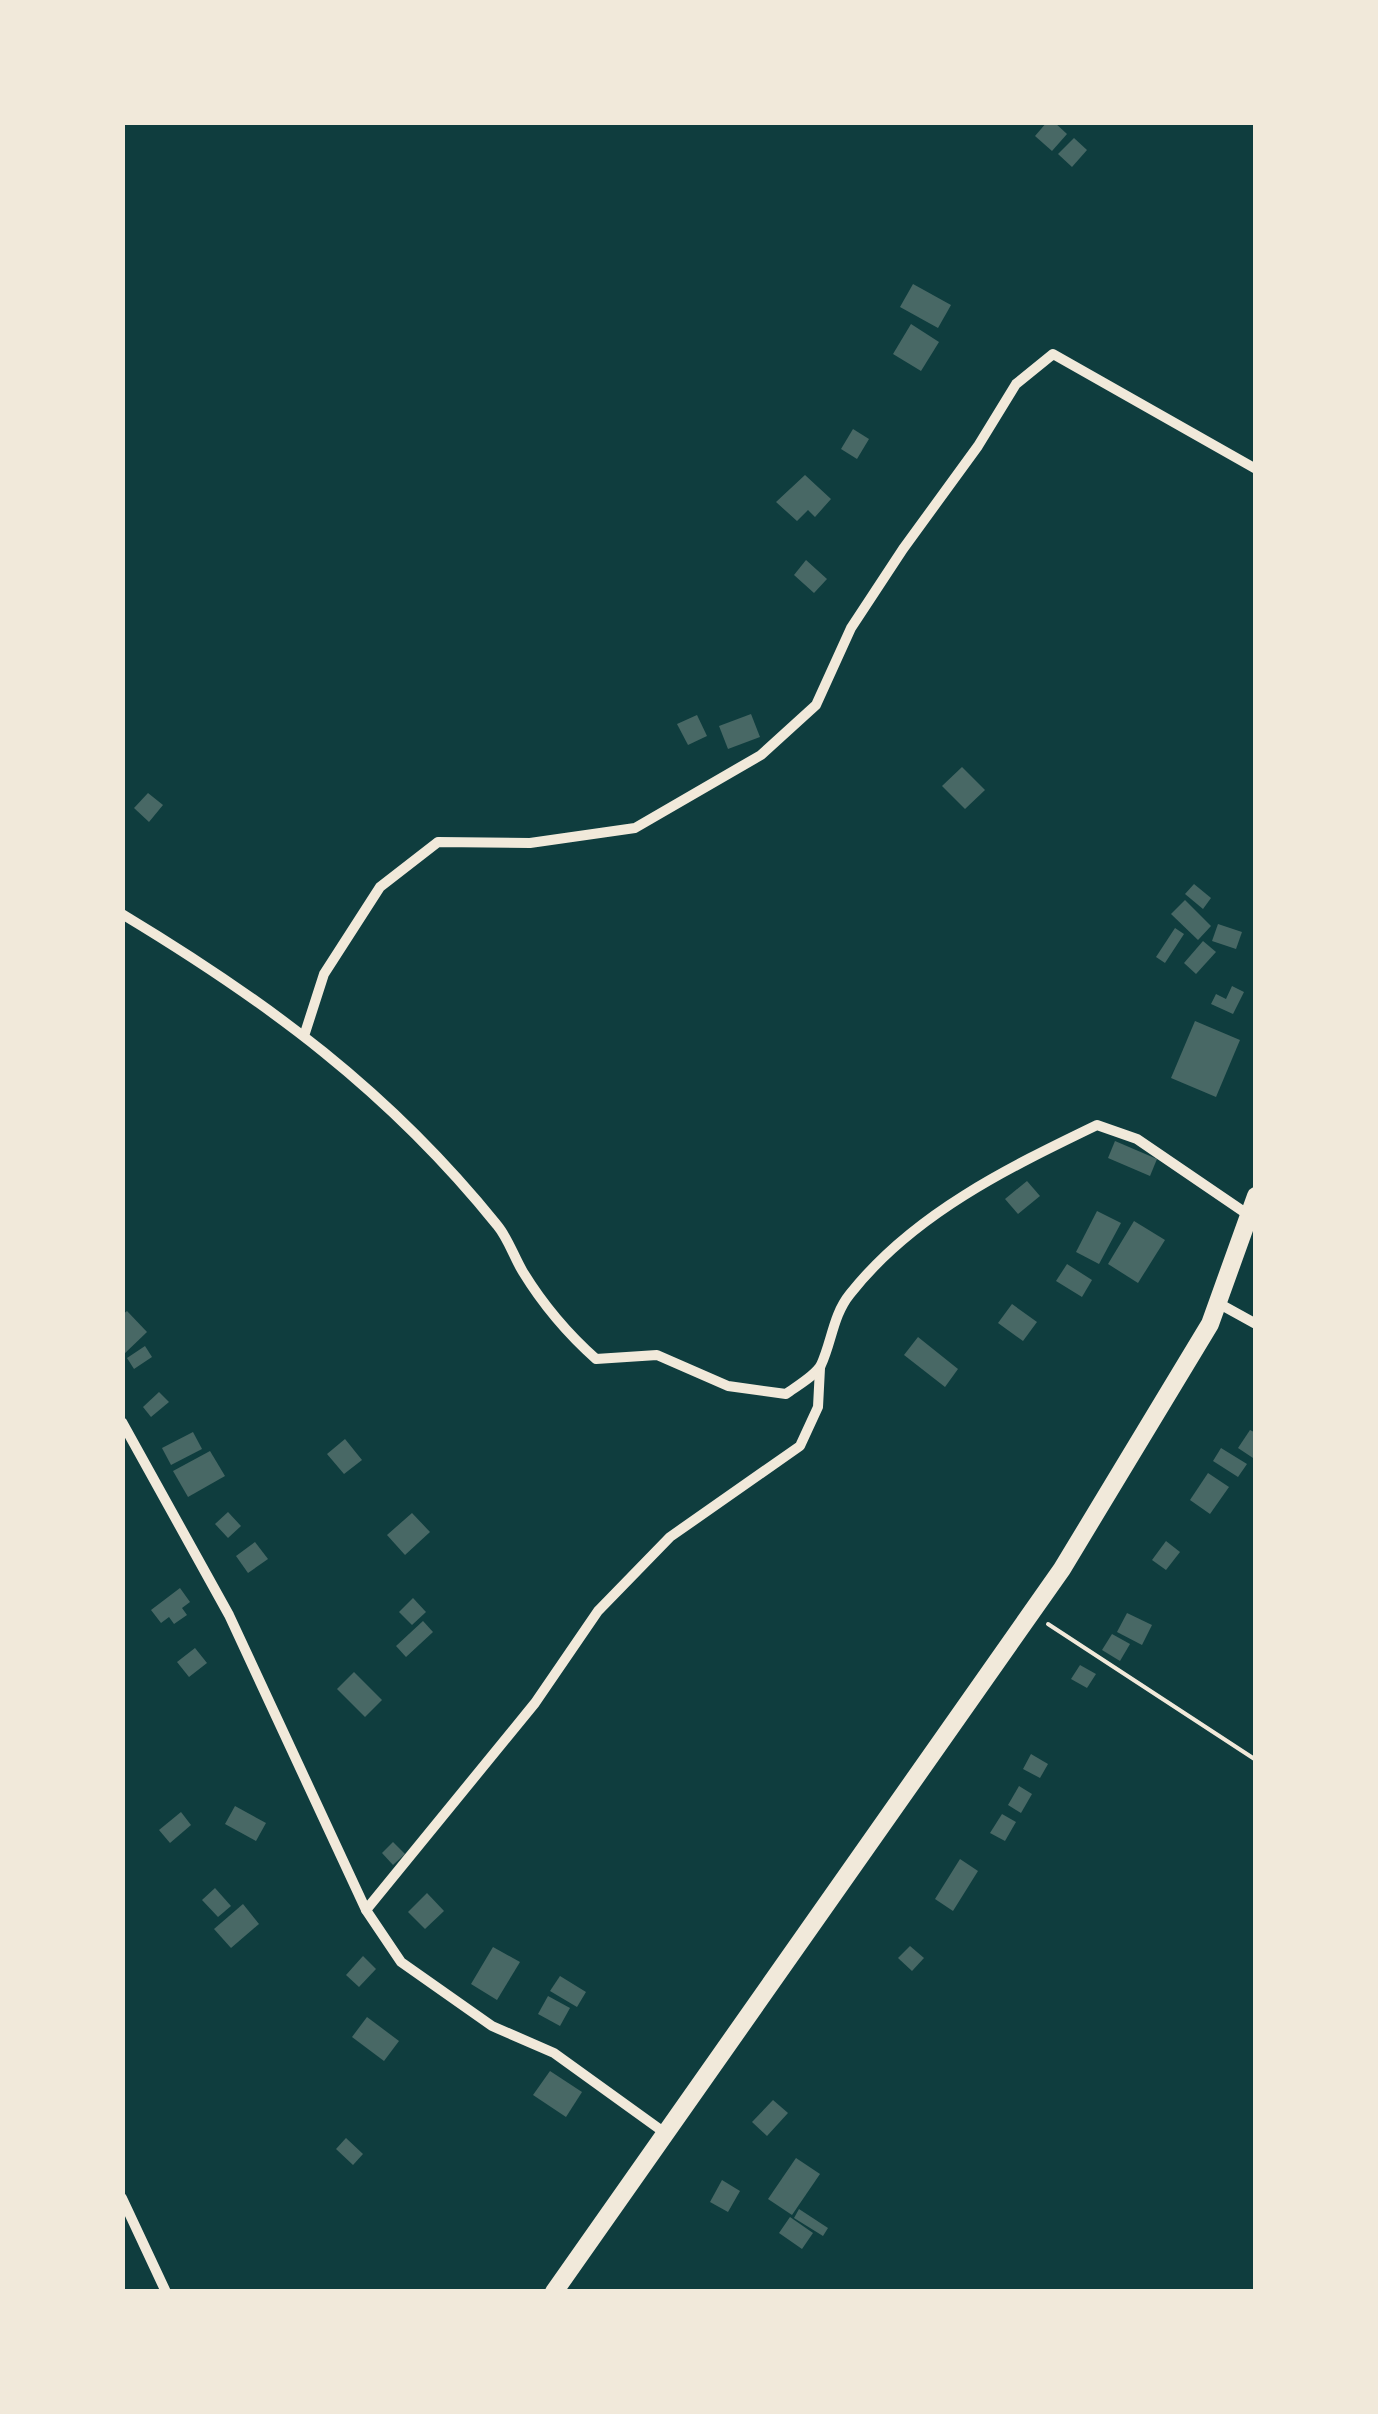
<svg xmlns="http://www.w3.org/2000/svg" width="1378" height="2414" viewBox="0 0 1378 2414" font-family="'IBM Plex Serif',serif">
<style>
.building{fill:#486865}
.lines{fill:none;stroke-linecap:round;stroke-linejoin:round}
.path{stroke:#f1e9da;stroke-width:4}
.minor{stroke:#f1e9da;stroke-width:10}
.trunk{stroke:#f1e9da;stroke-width:18}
</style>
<rect width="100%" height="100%" fill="#0f3d3e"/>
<g class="building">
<polygon points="1047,122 1054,122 1067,134 1052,151 1035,136"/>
<polygon points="1074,138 1087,150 1072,167 1058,154"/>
<polygon points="913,284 951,305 938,328 900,307"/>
<polygon points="911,324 939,342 921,371 893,354"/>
<polygon points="853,429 869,439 857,459 841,449"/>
<polygon points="805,475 831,499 815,517 808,510 797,521 776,502"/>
<polygon points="806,560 827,579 814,593 794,575"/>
<polygon points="751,714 760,737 728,749 719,726"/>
<polygon points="697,715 707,736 688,745 677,724"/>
<polygon points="962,767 985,790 965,809 942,786"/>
<polygon points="148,793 163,805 149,822 134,808"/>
<polygon points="1194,884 1211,898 1203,909 1185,894"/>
<polygon points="1185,900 1211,926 1198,940 1171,914"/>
<polygon points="1218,924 1242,932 1236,949 1212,941"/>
<polygon points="1175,928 1184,934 1165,963 1156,957"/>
<polygon points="1203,941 1216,952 1196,974 1184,963"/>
<polygon points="1232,986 1244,992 1233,1014 1211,1004 1216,994 1226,999"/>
<polygon points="1195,1021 1240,1040 1216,1097 1171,1078"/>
<polygon points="1115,1141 1157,1159 1150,1176 1108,1158"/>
<polygon points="1027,1181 1040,1196 1018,1214 1005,1199"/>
<polygon points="1097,1211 1121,1223 1099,1264 1076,1252"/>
<polygon points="1134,1221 1165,1240 1138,1283 1108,1264"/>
<polygon points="1067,1264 1092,1280 1082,1297 1056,1281"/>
<polygon points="1012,1304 1037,1322 1023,1341 998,1323"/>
<polygon points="127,1311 147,1332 122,1356 122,1315"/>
<polygon points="918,1337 958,1369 945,1387 904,1355"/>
<polygon points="145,1346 152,1357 134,1369 127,1358"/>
<polygon points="159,1392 169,1402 151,1417 143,1407"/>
<polygon points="1250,1430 1256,1433 1256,1460 1238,1448"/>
<polygon points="193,1432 202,1449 171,1465 162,1448"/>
<polygon points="345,1439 362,1460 344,1474 327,1454"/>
<polygon points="1221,1448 1247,1464 1238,1477 1213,1461"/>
<polygon points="210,1451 225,1476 188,1497 173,1471"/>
<polygon points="1208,1473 1229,1487 1210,1514 1190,1500"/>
<polygon points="228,1512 241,1526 228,1538 215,1524"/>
<polygon points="412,1513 430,1532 405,1555 387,1535"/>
<polygon points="1166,1541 1180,1552 1166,1570 1152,1560"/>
<polygon points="255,1542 268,1559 248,1573 236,1556"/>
<polygon points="180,1588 190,1602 182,1608 187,1615 174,1624 169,1617 161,1623 151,1610"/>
<polygon points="413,1598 426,1612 412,1625 399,1612"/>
<polygon points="1127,1613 1152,1625 1142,1645 1117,1632"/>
<polygon points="423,1621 433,1632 406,1657 396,1646"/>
<polygon points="1112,1634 1130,1644 1120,1661 1102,1650"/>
<polygon points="195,1648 207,1663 189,1677 177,1662"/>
<polygon points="1080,1665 1096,1674 1087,1688 1071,1679"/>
<polygon points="354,1672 382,1700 365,1717 337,1689"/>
<polygon points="1031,1754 1048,1764 1040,1778 1023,1769"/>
<polygon points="1019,1786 1032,1794 1021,1813 1008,1805"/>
<polygon points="235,1806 266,1823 256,1841 225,1824"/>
<polygon points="181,1812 191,1825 170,1843 159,1830"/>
<polygon points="1002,1814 1016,1822 1005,1841 990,1833"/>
<polygon points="393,1842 405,1854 393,1865 382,1853"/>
<polygon points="960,1859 978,1871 953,1911 935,1899"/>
<polygon points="215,1888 231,1906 218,1917 202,1900"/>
<polygon points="427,1893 444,1911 425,1929 408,1912"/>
<polygon points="243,1904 259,1924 231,1948 214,1929"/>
<polygon points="910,1946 924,1958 912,1971 898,1958"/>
<polygon points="493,1947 520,1962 497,2000 471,1984"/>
<polygon points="363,1956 376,1969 359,1987 346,1975"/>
<polygon points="560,1976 586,1992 577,2007 550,1991"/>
<polygon points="548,1996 570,2008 560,2026 538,2014"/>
<polygon points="367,2017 399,2041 384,2061 352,2037"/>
<polygon points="550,2071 582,2092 566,2117 533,2095"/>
<polygon points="773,2100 788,2113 767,2136 752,2122"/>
<polygon points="346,2138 363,2154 353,2165 336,2149"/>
<polygon points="796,2158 820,2174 792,2215 768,2199"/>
<polygon points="722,2180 740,2191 728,2212 710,2202"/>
<polygon points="799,2209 828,2228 823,2236 794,2218"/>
<polygon points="790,2217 813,2233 802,2249 779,2233"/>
</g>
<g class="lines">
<polyline class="path" points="1048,1624 1256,1760"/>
<g class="minor">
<path d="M122 914C268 1002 389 1091 497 1225 508 1238 514 1257 523 1272 542 1303 569 1335 596 1359L657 1355 728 1386 786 1394C797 1386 815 1376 821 1365 832 1341 833 1315 850 1294 913 1214 1008 1168 1097 1125L1137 1139 1250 1216"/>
<polyline points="305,1033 324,974 380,887 438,842 530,843 635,828 761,755 816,705 851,628 903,549 978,446 1016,384 1053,354 1256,469"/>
<polyline points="1218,1303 1256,1324"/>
<polyline points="122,1422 229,1615 366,1910 401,1962 492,2026 554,2053 665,2133"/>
<polyline points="366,1910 535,1703 598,1611 670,1537 800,1446 818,1407 820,1368"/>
<polyline points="122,2198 166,2292"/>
</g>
<polyline class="trunk" points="554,2292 1062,1569 1210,1324 1256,1196"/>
</g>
<rect width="1378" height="2414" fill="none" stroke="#f1e9da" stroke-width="250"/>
</svg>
